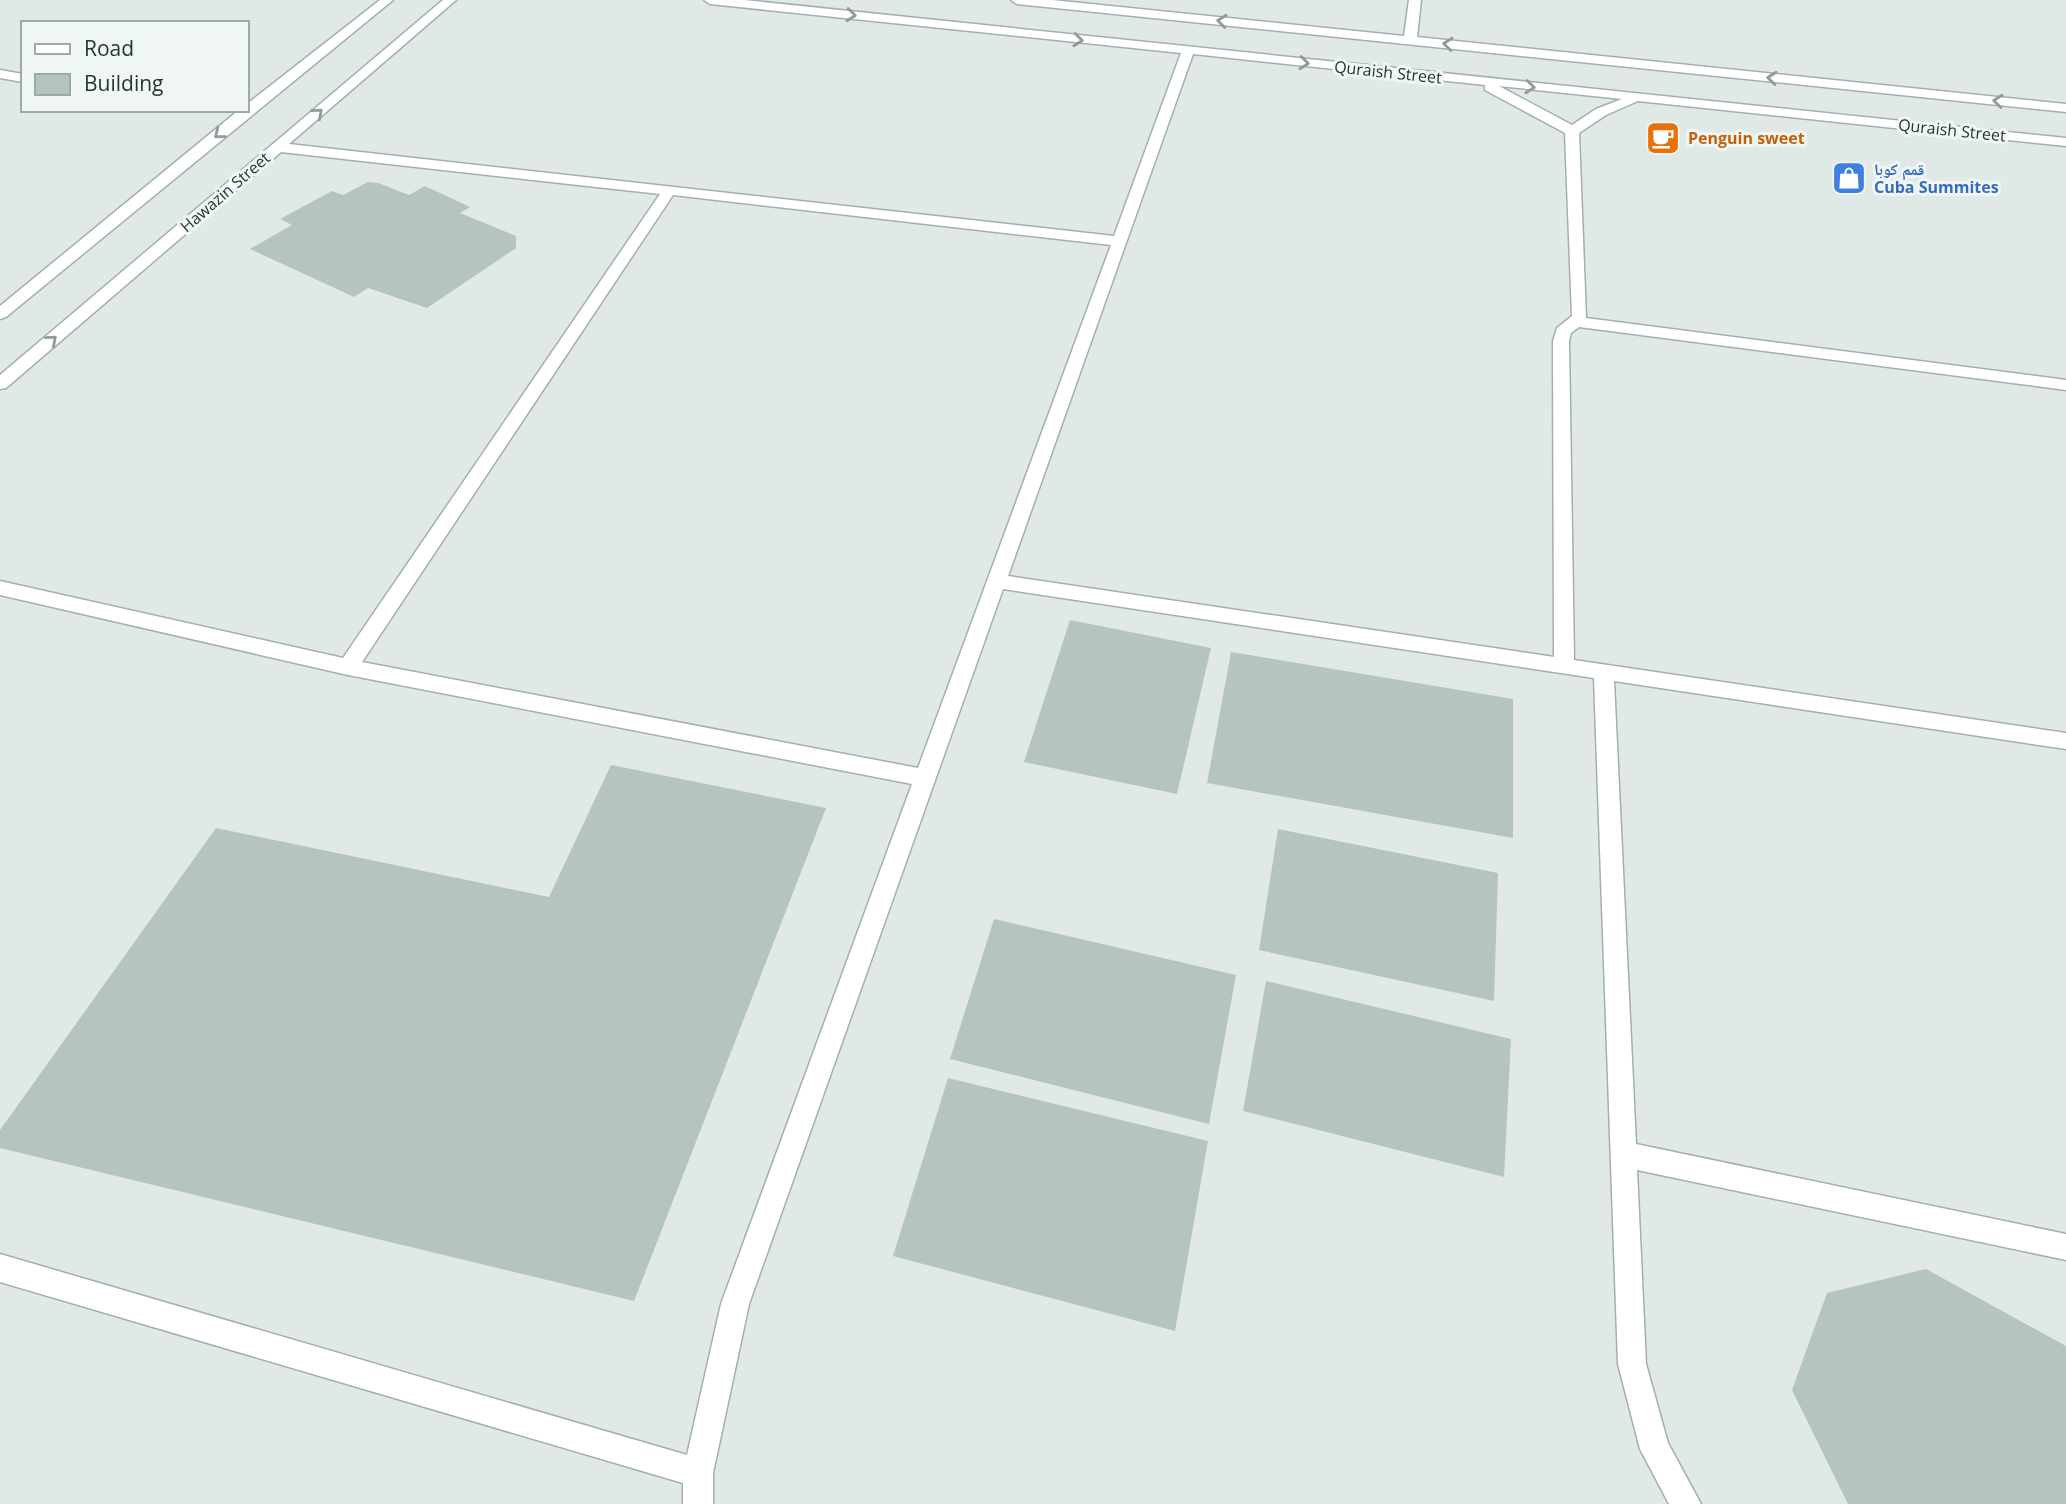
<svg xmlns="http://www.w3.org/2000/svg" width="2066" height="1504" viewBox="0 0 2066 1504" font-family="'Open Sans','Noto Naskh Arabic',sans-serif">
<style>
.building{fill:#b6c4c0}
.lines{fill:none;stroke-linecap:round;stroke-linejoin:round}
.minor-casing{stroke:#a4b0ad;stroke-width:3}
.minor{fill:#fff;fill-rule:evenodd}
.oneway{stroke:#919c9a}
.labels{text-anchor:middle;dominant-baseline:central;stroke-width:6;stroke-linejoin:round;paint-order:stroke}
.far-street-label{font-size:16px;fill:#233834;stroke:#f0f6f4}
.far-food-label{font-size:16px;font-weight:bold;fill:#c56008;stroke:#f0f6f4;text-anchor:start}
.far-shop-label{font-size:16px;font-weight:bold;fill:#366cbe;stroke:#f0f6f4;text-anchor:start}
</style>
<rect width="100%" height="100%" fill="#e0e9e6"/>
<g class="building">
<polygon points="368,182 378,183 409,195 425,186 470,207 460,213 516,236 516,248 427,308 368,288 354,297 250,249 292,225 280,219 332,191 343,195"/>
<polygon points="1070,620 1211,648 1177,794 1024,762"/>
<polygon points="1231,652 1513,699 1513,838 1207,783"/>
<polygon points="611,765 826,808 634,1301 0,1148 0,1130 216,828 549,897"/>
<polygon points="1278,829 1498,873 1494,1001 1259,950"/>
<polygon points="994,919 1236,975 1209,1124 950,1059"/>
<polygon points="1266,981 1511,1039 1504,1177 1243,1111"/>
<polygon points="948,1078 1208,1141 1175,1331 893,1256"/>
<polygon points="1926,1269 2066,1346 2066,1504 1848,1504 1792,1390 1827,1293"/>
</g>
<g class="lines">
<g class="minor-casing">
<g id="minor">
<polygon points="380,0 393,0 6,317 0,319 0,306 239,110 247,110 247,104"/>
<path d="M443 0H456L289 144 1114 236 1181 53 710 4 704 0H744L2066 138V146L1638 101 1606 115 1579 133 1586 318 2066 380V390L1579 327 1571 333 1569 341 1574 660 2066 733V749L1614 681 1636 1144 2066 1234V1260L1637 1170 1646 1364 1668 1443 1701 1504H1669L1640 1449 1618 1364 1594 678 1003 589 749 1304 713 1473V1504H683V1483L0 1282V1254L687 1455 721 1304 912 784 348 675 0 595V581L343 658 660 194 281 152 6 388 0 389V375ZM1193 54 1485 85V90L1565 133 1572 316 1557 328 1553 341 1554 657 1008 576ZM1499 86 1622 99 1596 109 1572 125ZM673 195 1111 245 918 768 362 662Z"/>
<polygon points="1011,0 1052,0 1404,36 1409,0 1421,0 1417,37 2066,104 2066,112 1017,4"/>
<polygon points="0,70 23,74 23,82 0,78"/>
</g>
</g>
<use href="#minor" class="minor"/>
</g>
<defs><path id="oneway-chevron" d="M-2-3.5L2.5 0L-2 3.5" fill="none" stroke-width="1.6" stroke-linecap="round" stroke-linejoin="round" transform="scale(1.75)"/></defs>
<g class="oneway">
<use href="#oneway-chevron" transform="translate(851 15) rotate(6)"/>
<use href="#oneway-chevron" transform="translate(1222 21) rotate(-174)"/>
<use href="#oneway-chevron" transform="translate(1078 40) rotate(6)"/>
<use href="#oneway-chevron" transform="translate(1448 44) rotate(-174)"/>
<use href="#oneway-chevron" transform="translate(1304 63) rotate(6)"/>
<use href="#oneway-chevron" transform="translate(1772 78) rotate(-174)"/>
<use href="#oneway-chevron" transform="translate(1530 87) rotate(6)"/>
<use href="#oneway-chevron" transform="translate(1998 101) rotate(-174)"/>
<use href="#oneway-chevron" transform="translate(318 113) rotate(-41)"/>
<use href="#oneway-chevron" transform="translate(219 134) rotate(141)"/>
<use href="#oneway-chevron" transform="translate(52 340) rotate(-41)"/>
</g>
<defs>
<g id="cafe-square" transform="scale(1.75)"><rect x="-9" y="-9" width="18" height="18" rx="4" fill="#e8710a" stroke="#f0f6f4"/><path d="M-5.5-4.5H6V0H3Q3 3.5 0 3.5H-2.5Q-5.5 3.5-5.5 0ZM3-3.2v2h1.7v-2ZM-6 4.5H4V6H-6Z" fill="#fff"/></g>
<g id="shop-square" transform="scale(1.75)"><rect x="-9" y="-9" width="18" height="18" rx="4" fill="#3f7fe0" stroke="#f0f6f4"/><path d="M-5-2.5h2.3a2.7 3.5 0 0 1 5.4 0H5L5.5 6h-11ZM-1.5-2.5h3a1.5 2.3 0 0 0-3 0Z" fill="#fff"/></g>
</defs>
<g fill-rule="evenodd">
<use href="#cafe-square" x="1663" y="138"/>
<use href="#shop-square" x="1849" y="178"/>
</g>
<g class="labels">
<g class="far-street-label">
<text transform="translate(1388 72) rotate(6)">Quraish Street</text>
<text transform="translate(1952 130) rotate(6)">Quraish Street</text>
<text transform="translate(225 192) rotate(-41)">Hawazin Street</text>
</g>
<g class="far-food-label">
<text x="1688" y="138">Penguin sweet</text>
</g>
<g class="far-shop-label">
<text x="1874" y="169">قمم كوبا<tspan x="1874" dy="18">Cuba Summites</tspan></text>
</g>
</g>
<rect x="21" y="21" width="228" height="91" fill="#f0f6f4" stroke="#9eaaa7" stroke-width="2"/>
<rect x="35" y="44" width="35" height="10" fill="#ffffff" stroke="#9eaaa7" stroke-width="2"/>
<text x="84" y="56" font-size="21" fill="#233834">Road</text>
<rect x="35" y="74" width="35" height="21" fill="#b6c4c0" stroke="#9eaaa7" stroke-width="2"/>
<text x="84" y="91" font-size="21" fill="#233834">Building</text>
</svg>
